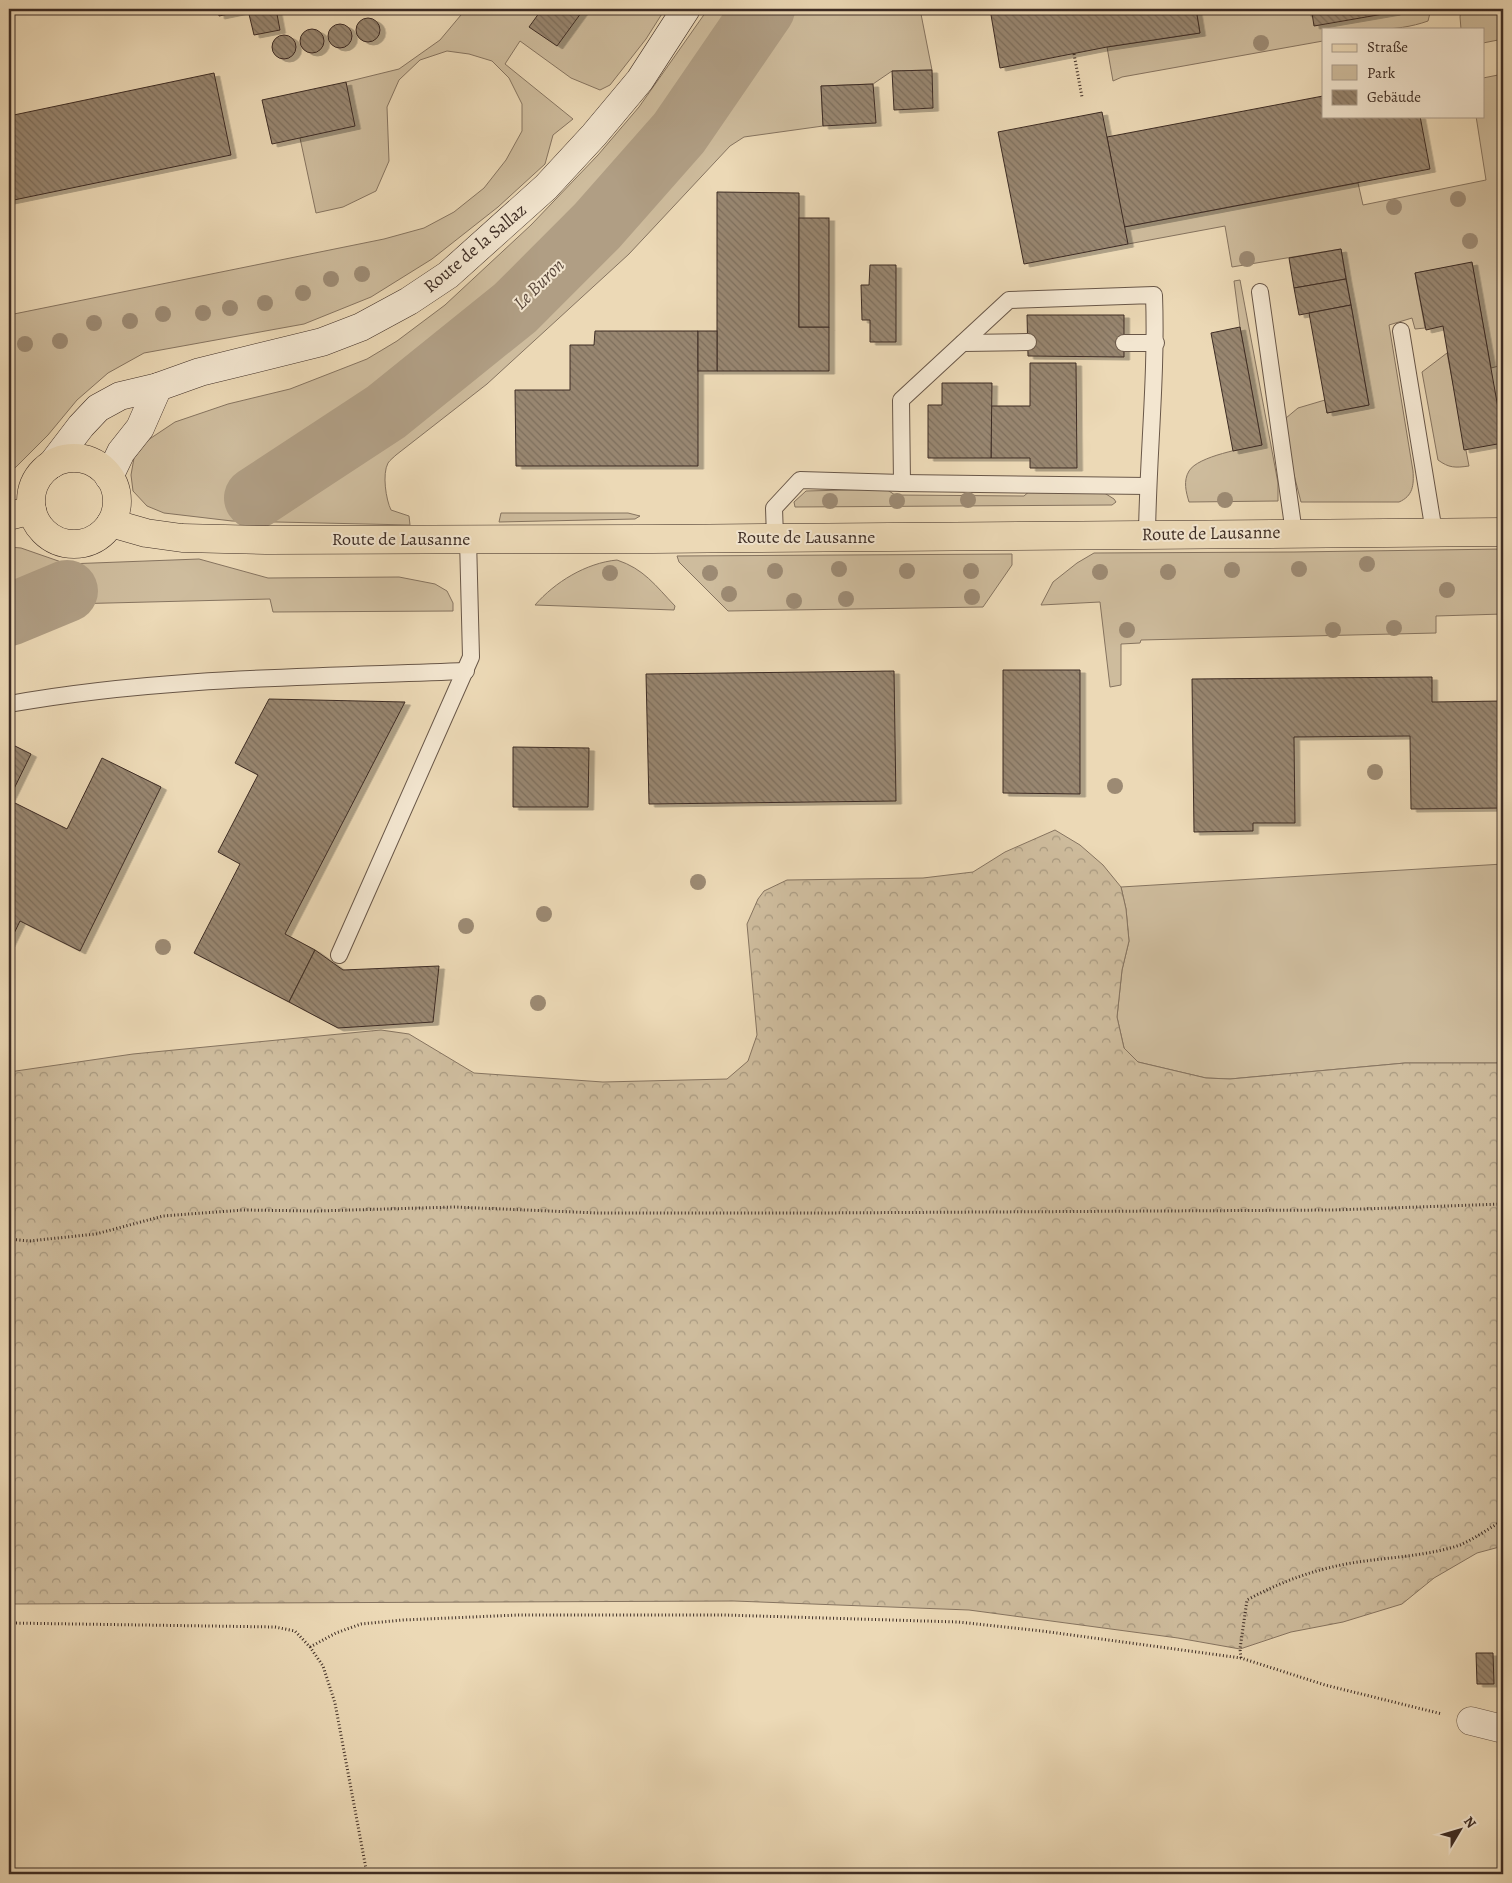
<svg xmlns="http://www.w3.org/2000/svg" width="1512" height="1883" viewBox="0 0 1512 1883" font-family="Alegreya,serif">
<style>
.green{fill:#cebc9d;stroke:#867460}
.forest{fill:url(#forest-crowns);stroke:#867460}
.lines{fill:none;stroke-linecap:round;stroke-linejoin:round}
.river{stroke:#b09e84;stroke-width:62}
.building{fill:url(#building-back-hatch);stroke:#3d2c24;filter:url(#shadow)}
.lane-casing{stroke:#695748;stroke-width:18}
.street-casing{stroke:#695748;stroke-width:29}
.secondary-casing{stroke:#3d2c24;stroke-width:29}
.primary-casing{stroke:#3d2c24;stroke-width:29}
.path{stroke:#3d2c24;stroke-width:3;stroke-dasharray:1 2.5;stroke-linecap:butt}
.lane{stroke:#f3e6d0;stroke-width:16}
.street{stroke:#f3e6d0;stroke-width:28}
.secondary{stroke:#f3e6d0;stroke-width:28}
.primary{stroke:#ecd9b6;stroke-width:28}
.tree{fill:#9c8a73}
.labels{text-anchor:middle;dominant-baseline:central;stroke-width:4;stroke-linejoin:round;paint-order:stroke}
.street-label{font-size:18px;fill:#3d2c24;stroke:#f3e6d0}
.water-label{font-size:19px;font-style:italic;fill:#5a483c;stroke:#f3e6d0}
</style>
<defs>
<pattern id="forest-crowns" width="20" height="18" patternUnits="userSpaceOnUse" patternTransform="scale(1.25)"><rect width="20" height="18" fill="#cebc9d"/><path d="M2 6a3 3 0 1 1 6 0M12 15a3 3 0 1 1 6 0" fill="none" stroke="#a89980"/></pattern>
<pattern id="building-back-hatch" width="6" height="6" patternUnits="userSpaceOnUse" patternTransform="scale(1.25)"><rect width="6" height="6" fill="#988670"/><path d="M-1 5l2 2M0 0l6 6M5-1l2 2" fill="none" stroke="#7d6e5c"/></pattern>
<filter id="shadow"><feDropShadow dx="5.5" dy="3" stdDeviation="0" flood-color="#0004"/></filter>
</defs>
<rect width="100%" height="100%" fill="#ecd9b6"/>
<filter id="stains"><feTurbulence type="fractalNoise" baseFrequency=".004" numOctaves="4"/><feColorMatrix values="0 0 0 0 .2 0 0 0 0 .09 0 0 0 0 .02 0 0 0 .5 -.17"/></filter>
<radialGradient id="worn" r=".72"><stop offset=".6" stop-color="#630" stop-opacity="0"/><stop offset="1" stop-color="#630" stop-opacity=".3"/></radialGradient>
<g class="green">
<polygon points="466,9 665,9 646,39 610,85 600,90 571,78 520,41 505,64 573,119 553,135 545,164 498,207 432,259 371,297 304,324 144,353 108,373 77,400 48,435 16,467 9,472 9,315 384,239 424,228 454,212 484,188 506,160 522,131 522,104 509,78 492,61 469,54 447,51 420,60 399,80 387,107 389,161 376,191 343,207 316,213 300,138 346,82 399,69 440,40"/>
<path d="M708 9H920L932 70 892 71 873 84 821 86 823 126 744 137 730 146 629 254 487 384 396 455C394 457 390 460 388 463 382 474 386 500 391 510L409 516 410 525 232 521 164 513 147 506 133 491 131 475 134 458 148 440 175 422 228 404 290 389 367 359 397 341 445 305 531 225 598 155 639 107Z"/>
<path d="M1196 9H1431L1428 21C1395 33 1358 29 1323 29V41L1122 77 1113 81 1107 47 1200 33Z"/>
<polygon points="1461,9 1493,9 1503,17 1503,39 1483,43 1483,29 1461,29 1460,17"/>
<path d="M1498 75 1503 102V365L1491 368 1472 263 1415 273 1425 328 1415 329 1412 318 1389 325 1413 471C1414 485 1413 496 1399 502H1301L1285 440 1286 418 1298 408 1325 400 1327 413 1369 405 1341 249 1232 267 1225 226 1128 244 1124 227 1358 183 1363 205 1486 180 1476 116H1483V78Z"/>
<path d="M1240 280 1278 483V501L1189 502C1186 492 1183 481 1189 471 1198 456 1245 448 1262 445L1240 327 1234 281Z"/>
<path d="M1447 353 1469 466C1455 468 1449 468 1438 460L1422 372Z"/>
<polygon points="886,489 895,495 1024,496 1032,489 1098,489 1114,499 1116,502 1112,505 795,507 794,502 806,491"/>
<polygon points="501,513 628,513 640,516 635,519 499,522"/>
<polygon points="9,547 21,548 67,564 199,559 268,578 399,577 435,584 447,591 453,603 453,611 273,612 270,599 68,604 9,631"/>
<polygon points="1503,549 1503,614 1436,616 1436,633 1141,640 1140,643 1121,644 1121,685 1110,687 1100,602 1041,605 1053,582 1077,563 1094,553 1294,552"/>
<polygon points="1012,554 1012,565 983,607 728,611 679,562 677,556"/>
<path d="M617 560C644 569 655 585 675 606L674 610 535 605C555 582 586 563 617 560Z"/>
<polygon points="1503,864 1503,1063 1405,1063 1230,1079 1206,1078 1138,1062 1124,1048 1117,1017 1122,970 1129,941 1126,909 1121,887"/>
</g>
<polygon class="forest" points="1055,830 1080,845 1103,865 1121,887 1126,909 1129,941 1122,970 1117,1017 1124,1048 1138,1062 1206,1078 1230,1079 1405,1063 1503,1063 1503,1546 1477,1553 1434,1578 1402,1604 1343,1622 1291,1632 1240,1649 1178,1638 969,1610 734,1601 9,1604 9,1072 133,1054 381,1030 409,1034 474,1073 603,1082 727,1079 748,1061 757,1035 747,924 758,899 764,891 787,880 923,878 973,872 1005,852"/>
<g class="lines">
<g class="river">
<polyline points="255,498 386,412 515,308 597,226 679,133 764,9"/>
<polyline points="9,615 67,591"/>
</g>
</g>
<g class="building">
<polygon points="218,9 276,9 280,30 254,35 248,10 219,16"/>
<polygon points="542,9 584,9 557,46 529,27"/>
<polygon points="990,9 1196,9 1200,33 1107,47 1000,68"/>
<polygon points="1305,9 1394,9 1395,12 1314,26 1312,13 1306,14"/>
<circle cx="368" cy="30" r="12"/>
<circle cx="340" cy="36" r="12"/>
<circle cx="312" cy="41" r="12"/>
<circle cx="284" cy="47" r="12"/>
<polygon points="932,70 933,108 894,110 892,71"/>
<polygon points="1498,70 1503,70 1503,102 1498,75"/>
<polygon points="214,73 231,155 9,201 9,116"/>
<polygon points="346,82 355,126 272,144 262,100"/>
<polygon points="873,84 876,123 823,126 821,86"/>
<polygon points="1323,96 1323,116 1420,116 1430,169 1124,227 1107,137"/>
<polygon points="1102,112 1128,244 1024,264 998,132"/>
<polygon points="717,192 799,193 799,327 829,327 829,371 717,371"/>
<rect x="799" y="218" width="30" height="109"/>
<polygon points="1341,249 1346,279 1294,288 1289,258"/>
<polygon points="1472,262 1500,419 1503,418 1503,443 1464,450 1443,326 1426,330 1415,273"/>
<polygon points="870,265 896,265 896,342 870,342 870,320 862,320 861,285 869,285"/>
<polygon points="1346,279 1351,305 1299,315 1294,288"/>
<polygon points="1351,305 1369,405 1327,413 1309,313"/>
<polygon points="1027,315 1124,315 1124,357 1028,356"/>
<polygon points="1240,327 1262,445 1233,451 1211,333"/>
<polygon points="595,331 698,331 698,466 516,466 515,390 570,390 570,345 594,345"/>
<rect x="698" y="331" width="19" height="40"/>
<polygon points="1030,363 1076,363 1077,468 1030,468 1030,458 991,458 991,406 1030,406"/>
<polygon points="942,383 992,383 991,458 928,458 928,405 942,405"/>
<polygon points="1003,670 1080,670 1080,794 1003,793"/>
<polygon points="894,671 896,801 649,804 646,674"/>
<polygon points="1432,677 1432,702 1503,701 1503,808 1411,809 1410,736 1294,737 1295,823 1253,823 1253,831 1194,832 1192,679"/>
<polygon points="269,699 405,702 285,934 315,950 289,1002 194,953 240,864 218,852 258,775 235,763"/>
<polygon points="9,743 31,754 9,799"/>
<polygon points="513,747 589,748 588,807 513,807"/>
<polygon points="102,758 161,787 80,951 20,921 9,944 9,800 67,829"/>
<polygon points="315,950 343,970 439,966 433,1022 338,1028 289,1002"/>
<polygon points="1476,1653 1493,1653 1494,1684 1477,1684"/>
</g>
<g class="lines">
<g class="lane-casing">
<g id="lane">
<polyline points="1260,292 1294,533"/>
<polyline points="1401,331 1434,532"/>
<polyline points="963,343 1028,342"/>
<polyline points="1124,343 1156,343"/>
<path d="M902 483 901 400 1009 300 1154 295C1157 375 1148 454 1147 534"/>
<polyline points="775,537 774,508 800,480 902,483 1148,486"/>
<path d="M9 704C159 677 314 677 466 671"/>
<polyline points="339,955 471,657 468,539"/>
</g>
</g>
<g class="street-casing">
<polyline id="street" points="1471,1721 1503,1729"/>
</g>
<g class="secondary-casing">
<g id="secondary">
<polyline points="52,464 81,426 98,408 120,396 158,387 200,372 322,342 361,327 409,301 448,275 546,187 594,135 640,80 686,9"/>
<polyline points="109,477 121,452 140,428 158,387"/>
</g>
</g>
<g class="primary-casing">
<g id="primary">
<circle cx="74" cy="501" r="43"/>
<polyline points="9,516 32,510"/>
<polyline points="111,523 146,533 182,538 266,540 653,539 1503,532"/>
</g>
</g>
<g class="path">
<polyline points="1074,54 1082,97"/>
<polyline points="9,1239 29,1241 96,1234 163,1216 243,1210 317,1211 455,1207 597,1213 817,1213 1333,1210 1503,1204"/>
<polyline points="9,1623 275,1627 295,1631 310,1647 323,1666 335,1703 367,1874"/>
<polyline points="310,1647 336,1633 361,1624 403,1620 518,1615 724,1615 958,1622 1042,1631 1241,1658 1325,1685 1442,1714"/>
<path d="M1241 1658 1240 1649 1247 1600C1282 1581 1318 1568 1358 1562 1392 1557 1427 1556 1460 1545 1472 1540 1485 1531 1497 1524L1503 1523"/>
</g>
<use href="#lane" class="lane"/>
<use href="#street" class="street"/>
<use href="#secondary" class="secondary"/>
<use href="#primary" class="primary"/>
</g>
<g class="tree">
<circle cx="1261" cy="43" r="8"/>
<circle cx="1458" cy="199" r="8"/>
<circle cx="1394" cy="207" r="8"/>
<circle cx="1470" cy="241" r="8"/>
<circle cx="1247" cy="259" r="8"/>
<circle cx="362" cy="274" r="8"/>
<circle cx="331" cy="279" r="8"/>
<circle cx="303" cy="293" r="8"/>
<circle cx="265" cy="303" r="8"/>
<circle cx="230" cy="308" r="8"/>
<circle cx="203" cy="313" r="8"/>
<circle cx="163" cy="314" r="8"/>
<circle cx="130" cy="321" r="8"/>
<circle cx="94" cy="323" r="8"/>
<circle cx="60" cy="341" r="8"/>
<circle cx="25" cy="344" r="8"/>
<circle cx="968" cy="500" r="8"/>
<circle cx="1225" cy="500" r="8"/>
<circle cx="830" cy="501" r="8"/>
<circle cx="897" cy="501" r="8"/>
<circle cx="1367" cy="564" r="8"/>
<circle cx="839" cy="569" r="8"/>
<circle cx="1299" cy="569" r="8"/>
<circle cx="1232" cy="570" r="8"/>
<circle cx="775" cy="571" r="8"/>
<circle cx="907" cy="571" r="8"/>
<circle cx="971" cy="571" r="8"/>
<circle cx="1100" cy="572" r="8"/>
<circle cx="1168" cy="572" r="8"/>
<circle cx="610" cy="573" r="8"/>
<circle cx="710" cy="573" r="8"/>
<circle cx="1447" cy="590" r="8"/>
<circle cx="729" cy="594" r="8"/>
<circle cx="972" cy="597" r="8"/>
<circle cx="846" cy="599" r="8"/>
<circle cx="794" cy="601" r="8"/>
<circle cx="1394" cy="628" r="8"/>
<circle cx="1127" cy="630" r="8"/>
<circle cx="1333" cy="630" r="8"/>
<circle cx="1375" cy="772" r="8"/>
<circle cx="1115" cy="786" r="8"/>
<circle cx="698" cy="882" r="8"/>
<circle cx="544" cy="914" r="8"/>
<circle cx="466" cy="926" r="8"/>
<circle cx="163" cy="947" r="8"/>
<circle cx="538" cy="1003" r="8"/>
</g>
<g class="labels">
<g class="street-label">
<text transform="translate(475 248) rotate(-40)">Route de la Sallaz</text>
<text transform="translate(1211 533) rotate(-1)">Route de Lausanne</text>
<text x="806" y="537">Route de Lausanne</text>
<text x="401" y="539">Route de Lausanne</text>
</g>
<g class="water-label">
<text transform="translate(539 284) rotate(-45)">Le Buron</text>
</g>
</g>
<rect width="1512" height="1883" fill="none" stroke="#ecd9b6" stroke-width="30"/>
<rect x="10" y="10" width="1492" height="1863" fill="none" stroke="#3d2c24" stroke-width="2.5"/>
<rect x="15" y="15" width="1482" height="1853" fill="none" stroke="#3d2c24"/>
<rect x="1322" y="28" width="162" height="90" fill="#f3e6d0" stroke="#aa9c8b"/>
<rect x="1332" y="44" width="25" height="8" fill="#ecd9b6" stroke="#aa9c8b"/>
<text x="1367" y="52" font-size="15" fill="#3d2c24">Straße</text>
<rect x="1332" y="65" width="25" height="15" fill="#cebc9d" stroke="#aa9c8b"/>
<text x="1367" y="78" font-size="15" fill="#3d2c24">Park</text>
<rect x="1332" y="90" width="25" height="15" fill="url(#building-back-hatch)" stroke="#aa9c8b"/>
<text x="1367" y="102" font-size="15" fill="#3d2c24">Gebäude</text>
<g transform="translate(1460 1830) rotate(52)" stroke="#f3e6d0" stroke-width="4" paint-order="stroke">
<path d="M0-4L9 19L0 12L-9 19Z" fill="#3d2c24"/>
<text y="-8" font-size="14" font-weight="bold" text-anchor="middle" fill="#3d2c24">N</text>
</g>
<rect width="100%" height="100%" filter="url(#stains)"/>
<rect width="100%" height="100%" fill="url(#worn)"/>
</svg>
